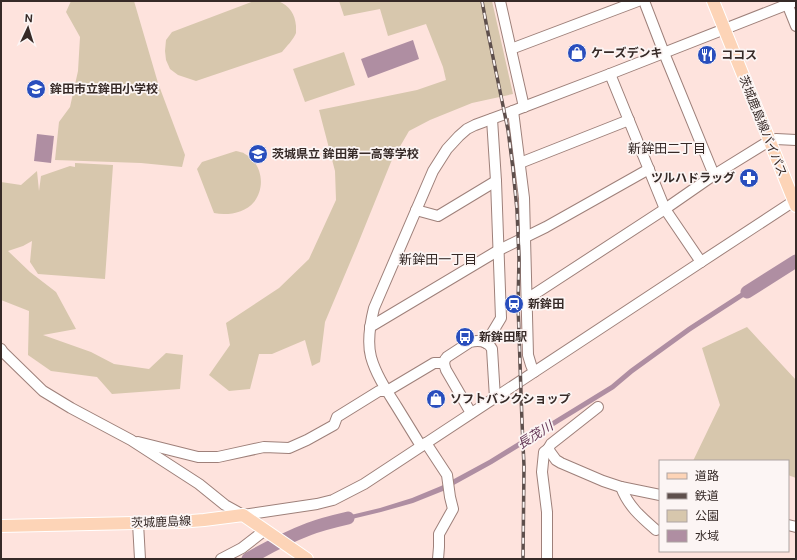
<svg xmlns="http://www.w3.org/2000/svg" width="797" height="560" viewBox="0 0 797 560" font-family="'DM Sans','Noto Sans JP',sans-serif">
<style>
.green{fill:#d7c7ad}
.water{fill:#af8ea2}
.lines{fill:none;stroke-linecap:round;stroke-linejoin:round}
.river{stroke:#af8ea2;stroke-width:13}
.minor-casing{stroke:#9e807a;stroke-width:12}
.major-casing{stroke:#fff;stroke-width:14}
.minor{stroke:#fff;stroke-width:10}
.major{stroke:#fdd4b7;stroke-width:12}
.rail-casing{stroke:#5e4f4c;stroke-width:3.5}
.rail{stroke:#fcf5f4;stroke-width:2;stroke-dasharray:6;stroke-linecap:butt}
.labels{text-anchor:middle;dominant-baseline:central;stroke-width:3.5;stroke-linejoin:round;paint-order:stroke}
.poi-label{font-size:12px;font-weight:bold;fill:#362a27;stroke:#fcf5f4;text-anchor:start}
.street-label{font-size:12px;fill:#362a27;stroke:#fcf5f4}
.neighbourhood-label{font-size:13px;fill:#362a27;stroke:#fcf5f4}
.water-label{font-size:13px;font-style:italic;fill:#633554;stroke:#fcf5f4}
</style>
<rect width="100%" height="100%" fill="#fee3dd"/>
<g class="green">
<polygon points="71,1 134,1 158,83 185,155 182,167 141,163 55,160 59,122 70,107 78,71 80,37 66,12"/>
<path d="M254 1H278C290 6 295 14 296 26 296 29 296 31 296 33 294 39 286 47 282 52L196 81 178 75 170 69 166 60 165 51 166 40 172 32Z"/>
<polygon points="339,1 492,1 513,94 472,103 430,120 409,131 391,162 357,246 325,322 320,362 312,366 305,340 272,354 259,354 250,389 229,391 209,375 230,345 226,323 279,288 309,259 336,200 335,171 319,110 417,90 446,80 443,67 426,24 388,36 380,9 344,16"/>
<polygon points="344,52 355,85 305,102 293,69"/>
<path d="M236 151C239 152 243 152 245 154 262 163 266 187 254 202 245 213 227 216 214 213L197 169 202 162Z"/>
<polygon points="75,163 113,165 105,279 38,274 30,262 32,241 23,246 8,251 30,272 56,292 76,329 43,335 91,352 114,364 149,369 166,353 183,355 180,389 112,394 97,377 51,371 28,355 29,311 1,300 1,182 21,185 37,171 39,191 41,176 70,166 75,167"/>
<polygon points="747,327 796,380 796,478 788,475 788,461 693,461 720,405 702,348"/>
</g>
<g class="water">
<polygon points="413,40 419,59 368,78 361,59"/>
<polygon points="37,134 54,136 51,163 34,161"/>
<polygon points="759,281 762,285 691,331 633,373 614,389 492,464 443,491 413,503 381,512 331,524 330,520 380,508 412,498 441,486 489,460 611,385 630,369 688,327"/>
</g>
<g class="lines">
<g class="river">
<polyline points="747,292 796,261"/>
<path d="M248 559C267 548 288 537 309 529 322 524 335 521 348 518"/>
</g>
<g class="minor-casing">
<g id="minor">
<polyline points="500,1 524,107"/>
<polyline points="644,1 664,53 714,175"/>
<polyline points="786,1 796,26"/>
<polyline points="511,49 638,1"/>
<polyline points="610,74 665,209 701,262"/>
<polyline points="513,111 524,198 528,355 531,365 534,372"/>
<polyline points="520,163 629,120"/>
<polyline points="416,210 438,216 496,181"/>
<polyline points="527,299 665,209 714,175 769,141 776,139 796,140"/>
<polyline points="370,327 499,250 546,227 649,169"/>
<polyline points="486,343 501,318 496,181 492,119"/>
<polyline points="1,349 3,352 43,391 71,408 131,440 199,484 225,505 243,515 317,504 333,500 364,484 701,262 794,201"/>
<polyline points="598,407 551,444 548,449 556,460 561,463 603,481 621,487 660,495"/>
<path d="M471 413 446 370C444 365 443 361 447 357L470 342C479 340 488 341 492 349L495 398"/>
<polyline points="138,442 198,457 218,457 264,447 289,448 307,440 334,425 337,417 379,391 387,391 434,363 444,363"/>
<polyline points="426,443 447,475 450,497 453,509 439,534 439,547 438,559"/>
<path d="M421 446C413 433 405 420 397 407 387 391 376 375 371 357 367 342 370 324 374 308L433 171 447 149 459 136 467 129 475 125 513 111 610 74 796 1"/>
<path d="M621 487C628 506 641 517 656 530"/>
<polyline points="138,523 140,559"/>
<polyline points="788,525 796,527"/>
<polyline points="221,559 242,548 265,530"/>
<polyline points="547,559 547,512 542,472 544,452 548,449"/>
</g>
</g>
<g class="major-casing">
<g id="major">
<polyline points="713,1 796,206"/>
<polyline points="1,526 179,522 204,520 243,515 307,559"/>
</g>
</g>
<use href="#minor" class="minor"/>
<use href="#major" class="major"/>
<g class="rail-casing">
<polyline id="rail" points="482,1 487,28 508,130 513,169 517,210 519,259 518,304 522,422 524,466 523,559"/>
</g>
<use href="#rail" class="rail"/>
</g>
<defs>
<g id="shop-disc" transform="scale(1)"><circle r="9.5" fill="#294ebd" stroke="#fcf5f4"/><path d="M-5-2.5h2.3a2.7 3.5 0 0 1 5.4 0H5L5.5 6h-11ZM-1.5-2.5h3a1.5 2.3 0 0 0-3 0Z" fill="#fff"/></g>
<g id="restaurant-disc" transform="scale(1)"><circle r="9.5" fill="#294ebd" stroke="#fcf5f4"/><path d="M-5-6h1v4h1v-4h1v4h1v-4h1v5L-1.5 .5V6h-2V.5L-5-1ZM5-6V6H3V1.5H1.5Q1.5-4 5-6Z" fill="#fff"/></g>
<g id="school-disc" transform="scale(1)"><circle r="9.5" fill="#294ebd" stroke="#fcf5f4"/><path d="M0-5L7-2L0 1L-7-2ZM-4 1L0 2.5L4 1V4Q0 6-4 4Z" fill="#fff"/></g>
<g id="pharmacy-disc" transform="scale(1)"><circle r="9.5" fill="#294ebd" stroke="#fcf5f4"/><path d="M-2-6h4v4h4v4h-4v4h-4v-4h-4v-4h4Z" fill="#fff"/></g>
<g id="station-disc" transform="scale(1)"><circle r="9.5" fill="#294ebd" stroke="#fcf5f4"/><path d="M-3-6H3Q5-6 5-4V2Q5 4 3 4L4.5 6H3L1.5 4h-3L-3 6H-4.5L-3 4Q-5 4-5 2V-4Q-5-6-3-6ZM-3.5-4v3h7v-3ZM-3.5 1v1.5H-2V1ZM2 1v1.5H3.5V1Z" fill="#fff"/></g>
<g id="bus-disc" transform="scale(1)"><circle r="9.5" fill="#294ebd" stroke="#fcf5f4"/><path d="M-5-6H5V4H4V6H2V4H-2V6H-4V4H-5ZM-3.5-4V0h7V-4ZM-3.5 1.2v1.5H-2V1.2ZM2 1.2v1.5H3.5V1.2Z" fill="#fff"/></g>
</defs>
<g fill-rule="evenodd">
<use href="#shop-disc" x="577" y="53"/>
<use href="#restaurant-disc" x="707" y="55"/>
<use href="#school-disc" x="36" y="89"/>
<use href="#school-disc" x="258" y="154"/>
<use href="#pharmacy-disc" x="749" y="178"/>
<use href="#station-disc" x="514" y="304"/>
<use href="#bus-disc" x="465" y="337"/>
<use href="#shop-disc" x="436" y="399"/>
</g>
<g class="labels">
<g class="poi-label">
<text x="591" y="53">ケーズデンキ</text>
<text x="721" y="55">ココス</text>
<text x="50" y="89">鉾田市立鉾田小学校</text>
<text x="272" y="154">茨城県立 鉾田第一高等学校</text>
<text x="735" y="178" text-anchor="end">ツルハドラッグ</text>
<text x="528" y="304">新鉾田</text>
<text x="479" y="337">新鉾田駅</text>
<text x="450" y="399">ソフトバンクショップ</text>
</g>
<g class="street-label">
<text transform="translate(763 126) rotate(68)">茨城鹿島線バイパス</text>
<text transform="translate(161 522) rotate(-2)">茨城鹿島線</text>
</g>
<g class="neighbourhood-label">
<text x="667" y="148">新鉾田二丁目</text>
<text x="438" y="259">新鉾田一丁目</text>
</g>
<g class="water-label">
<text transform="translate(535 435) rotate(-32)">長茂川</text>
</g>
</g>
<rect width="797" height="560" fill="none" stroke="#362a27" stroke-width="4"/>
<rect x="659" y="460" width="130" height="92" fill="#fcf5f4" stroke="#ada4a2"/>
<rect x="667" y="473" width="20" height="6" fill="#fdd4b7" stroke="#ada4a2"/>
<text x="695" y="480" font-size="12" fill="#362a27">道路</text>
<rect x="667" y="493" width="20" height="6" fill="#5e4f4c" stroke="#ada4a2"/>
<text x="695" y="500" font-size="12" fill="#362a27">鉄道</text>
<rect x="667" y="510" width="20" height="12" fill="#d7c7ad" stroke="#ada4a2"/>
<text x="695" y="520" font-size="12" fill="#362a27">公園</text>
<rect x="667" y="530" width="20" height="12" fill="#af8ea2" stroke="#ada4a2"/>
<text x="695" y="540" font-size="12" fill="#362a27">水域</text>
<g transform="translate(28 28) rotate(4)" stroke="#fcf5f4" stroke-width="3" paint-order="stroke">
<path d="M0-3L7 15L0 10L-7 15Z" fill="#362a27"/>
<text y="-6" font-size="11" font-weight="bold" text-anchor="middle" fill="#362a27">N</text>
</g>
</svg>
